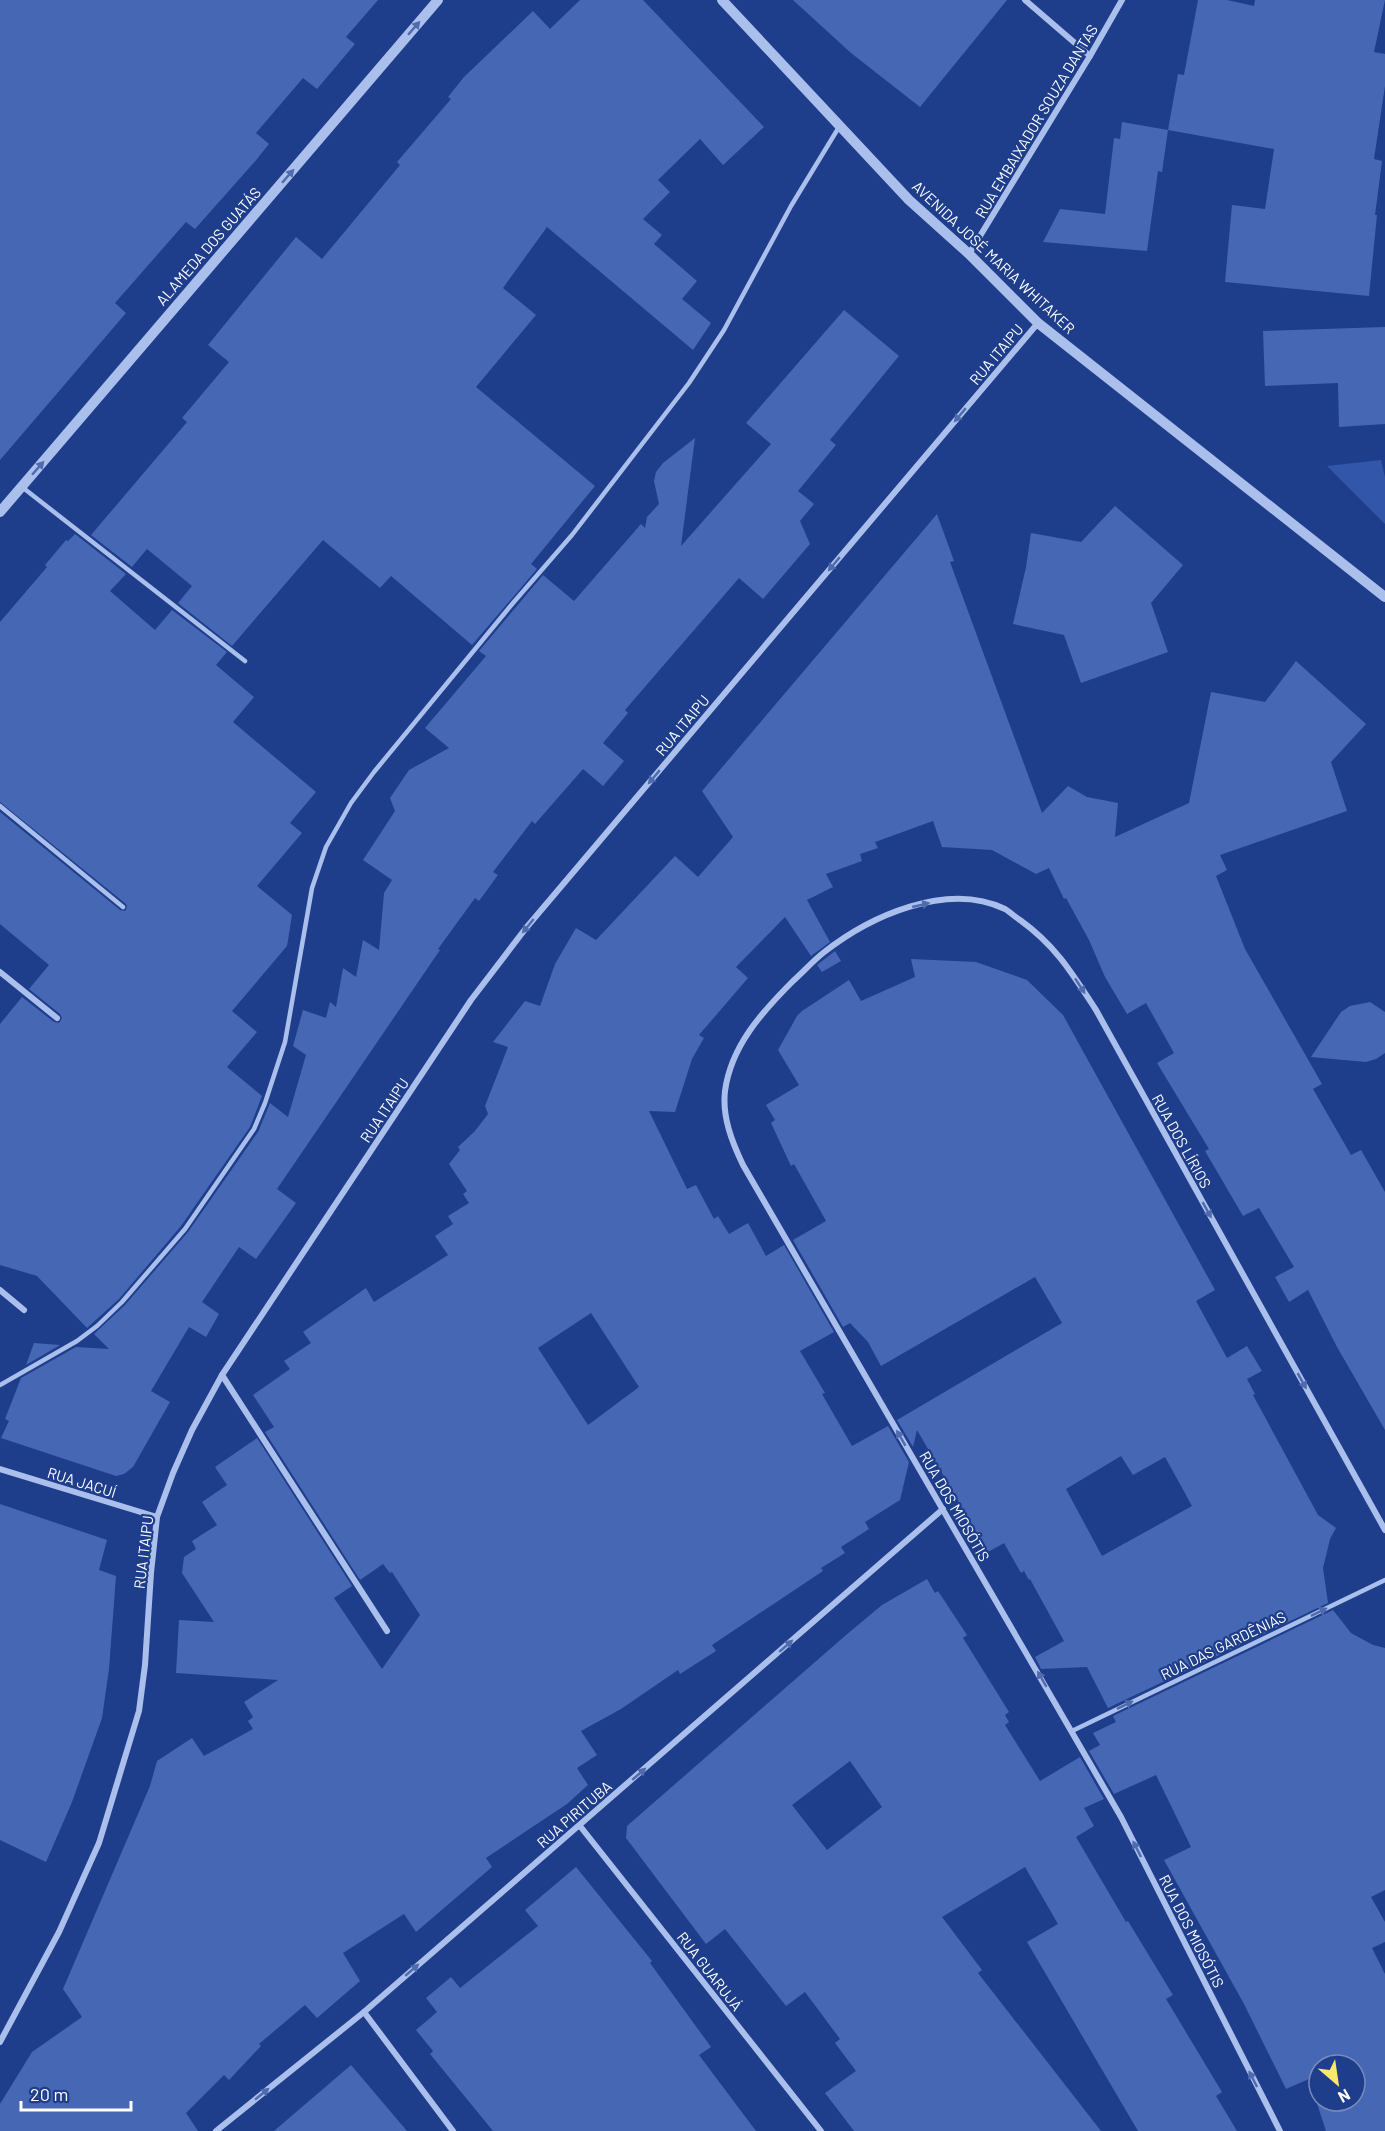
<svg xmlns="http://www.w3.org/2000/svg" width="1385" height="2131" viewBox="0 0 1385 2131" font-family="Barlow,sans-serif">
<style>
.green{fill:#3156aa}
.building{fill:#4667b4;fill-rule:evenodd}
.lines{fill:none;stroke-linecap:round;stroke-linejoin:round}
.service{stroke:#abbfec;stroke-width:4.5}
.minor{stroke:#abbfec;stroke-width:6}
.tertiary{stroke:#abbfec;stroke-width:10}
.oneway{fill:#4f6bae}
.labels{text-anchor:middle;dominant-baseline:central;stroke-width:4.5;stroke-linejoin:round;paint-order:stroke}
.street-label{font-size:15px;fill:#fff;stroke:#1e3e8c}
</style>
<rect width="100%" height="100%" fill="#1e3e8c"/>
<polygon class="green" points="1381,460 1385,477 1385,524 1327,466"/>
<g class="building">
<polygon points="0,0 378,0 346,37 355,44 317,89 303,78 256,133 269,144 257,159 195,229 186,222 115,303 126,313 0,460"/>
<polygon points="580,0 643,0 764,127 723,165 700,139 658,180 670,192 643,219 662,235 654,244 697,281 682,299 711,323 693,350 547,227 503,288 536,315 476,387 595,486 531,564 537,569 472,645 391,576 380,588 323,540 232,646 178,603 192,586 147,549 132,567 91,535 187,422 182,418 229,362 208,345 296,237 322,259 400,165 397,162 451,99 448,97 464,77 533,11 550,29"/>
<polygon points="793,0 1007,0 920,107 851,53"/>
<polygon points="1198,0 1227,0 1254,6 1255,0 1385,0 1374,52 1385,54 1385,86 1374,159 1382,161 1375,215 1377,215 1369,296 1225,282 1232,205 1265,209 1274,149 1168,130 1178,74 1184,75"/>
<polygon points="1122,122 1168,130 1162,172 1158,171 1147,251 1043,242 1060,209 1105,214 1114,138 1120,139"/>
<polygon points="844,310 899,356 830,440 836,445 798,491 814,504 800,521 810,544 763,599 739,578 625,710 628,713 603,743 624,761 603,786 583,769 535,824 532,821 493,872 498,875 479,901 475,898 438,949 440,950 277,1189 296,1203 256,1259 239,1247 202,1302 219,1314 206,1337 189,1327 151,1391 170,1402 133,1467 124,1474 116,1476 1,1438 9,1421 5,1419 21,1378 76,1347 109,1349 94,1334 125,1305 188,1232 258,1132 270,1103 288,1117 306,1055 293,1046 303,1010 326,1018 330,1002 336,1007 343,968 356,977 363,940 379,950 384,893 392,880 363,860 395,811 390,798 409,770 449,748 425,728 486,656 479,651 543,575 574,601 641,524 645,528 647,517 659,504 654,481 656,472 663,463 695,438 681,546 771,444 746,423"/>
<polygon points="1385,327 1385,424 1339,427 1338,383 1265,386 1263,331"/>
<polygon points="1115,506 1183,565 1151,603 1168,652 1081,683 1064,635 1013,624 1026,567 1031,533 1081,542"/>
<path d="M937 514 954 561 950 562 1042 813 1068 786 1087 797 1118 803 1115 837 1189 803 1211 692 1265 702 1296 661 1366 724 1331 762 1347 811 1220 855 1227 870 1216 876 1245 949 1322 1084 1313 1089 1351 1155 1361 1150 1385 1192V1430L1337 1347 1308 1290 1289 1302 1275 1277 1294 1267 1259 1208 1243 1216 1205 1151 1209 1149 1157 1063 1174 1053 1146 1003 1127 1014 1105 977 1089 940 1066 898 1064 899 1049 868 1036 874 992 850 942 847 933 821 875 842 878 848 860 854 862 861 826 874 833 887 807 900 830 942 811 956 785 917 736 967 748 978 699 1035 704 1038 692 1059 675 1112 649 1111 687 1189 696 1185 714 1219 718 1216 729 1234 748 1223 766 1256 784 1245 834 1332 800 1351 825 1393 822 1394 852 1446 888 1426 909 1462 900 1500 865 1522 869 1529 841 1547 845 1553 821 1568 823 1571 712 1645 716 1651 680 1674 678 1670 621 1709 581 1731 597 1755 577 1768 588 1785 567 1804 486 1858 492 1867 416 1932 404 1914 343 1953 360 1981 317 2018 305 2005 259 2044 261 2046 229 2080 224 2075 186 2113 198 2131H0V2104L32 2052 82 2017 63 1989 150 1786 157 1761 192 1738 204 1756 253 1729 248 1721 253 1717 244 1702 278 1680 176 1673 179 1620 214 1622 182 1573 184 1557 196 1549 192 1541 217 1525 202 1502 227 1485 215 1467 257 1438 352 1586 334 1598 382 1669 420 1615 392 1572 390 1573 383 1564 360 1580 265 1432 274 1427 253 1395 290 1369 284 1361 311 1343 303 1332 366 1288 374 1302 448 1255 435 1236 453 1224 448 1216 469 1203 463 1194 467 1191 449 1164 460 1150 458 1147 475 1131 488 1114 485 1106 508 1047 493 1042 525 1001 540 1006 555 964 576 928 596 940 675 856 698 877 733 837 702 791ZM591 1313 639 1387 588 1425 538 1348Z"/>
<polygon points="75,534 126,574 110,591 155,630 172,610 227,652 216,665 254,697 233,722 316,792 290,823 302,833 257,886 292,915 287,946 232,1011 257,1032 227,1067 262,1096 250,1127 181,1226 119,1299 87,1328 37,1276 0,1265 0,1024 22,997 54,1022 59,1023 62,1018 60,1014 29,989 49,965 0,924 0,812 120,910 125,911 127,907 126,904 0,802 0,622 47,567 45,565 66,540 68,541"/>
<polygon points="835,951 841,961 822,972 817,965"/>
<path d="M911 959 976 962 1027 980 1063 1015 1215 1290 1196 1301 1227 1358 1247 1346 1262 1371 1247 1379 1255 1394 1253 1395 1318 1515 1336 1528 1330 1539 1323 1568 1328 1603 1108 1708 1087 1667 1041 1669 1035 1657 1064 1641 1030 1579 1029 1580 1024 1571 1021 1573 1004 1543 988 1552 917 1430 913 1447 897 1420 1062 1323 1035 1277 881 1366 868 1342 850 1323 843 1327 793 1240 826 1221 794 1164 791 1166 771 1123 775 1120 766 1105 799 1085 778 1050 797 1016 802 1011 849 980 861 1001 915 977ZM1121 1456 1133 1475 1165 1457 1192 1506 1102 1556 1066 1489Z"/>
<polygon points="1370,1002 1385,1012 1385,1053 1376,1059 1366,1062 1311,1057 1341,1012 1350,1006"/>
<polygon points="34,1343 60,1345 26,1365"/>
<polygon points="0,1504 107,1540 99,1570 116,1576 109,1669 102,1718 72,1802 46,1862 0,1840"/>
<path d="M927 1579 935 1593 938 1591 967 1635 963 1638 1009 1712 1005 1715 1009 1722 1005 1725 1040 1781 1080 1757 1104 1799 1084 1808 1094 1826 1076 1837 1126 1922 1128 1921 1173 1995 1166 1999 1222 2092 1216 2096 1237 2131H1138L1027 1942 1058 1924 1025 1867 942 1917 982 1970 978 1973 1101 2131H854L825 2093 856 2071 835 2043 840 2039 805 1992 786 2006 725 1929 706 1944 626 1838 627 1826 846 1635 882 1605ZM850 1761 882 1807 827 1850 792 1805Z"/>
<path d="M1333 1610 1351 1633 1373 1645 1385 1648V1890L1371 1897 1385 1922V1942L1372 1948 1385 1974V2131H1326L1309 2079 1286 2089 1244 2004 1164 1860 1191 1847 1156 1775 1114 1794 1089 1751 1100 1745 1093 1733 1116 1722 1113 1716ZM1319 2065H1355V2101H1319Z"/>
<polygon points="576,1867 652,1961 650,1963 711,2047 699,2055 756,2131 493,2131 430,2054 433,2051 416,2030 437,2012 426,1998 451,1977 460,1988 538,1926 525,1910"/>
<polygon points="351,2065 407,2131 274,2131"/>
</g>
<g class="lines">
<g class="service">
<polyline points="22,487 245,661"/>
<polyline points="0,806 123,907"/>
<polyline points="0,1385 77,1341 97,1326 122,1302 185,1229 254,1129 265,1103 285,1042 312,888 326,847 351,803 374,772 513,603 572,535 689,383 724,330 791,206 839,127"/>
<polyline points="1072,1731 1385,1580"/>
</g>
<g class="minor">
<polyline points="1025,0 1090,56"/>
<polyline points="969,254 1090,56 1122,0"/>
<polyline points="0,972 57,1018"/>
<polyline points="0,1290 24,1310"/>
<polyline points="222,1375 387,1631"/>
<polyline points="0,1469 157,1517"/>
<polyline points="580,1826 821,2131"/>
<polyline points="364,2012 453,2131"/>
<polyline points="0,2042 59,1932 99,1843 139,1711 145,1665 151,1573 157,1517 173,1473 192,1430 222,1375 471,1000 526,928 1038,323"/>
<polyline points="216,2131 364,2012 943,1509"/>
<path d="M1280 2131 1121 1817 743 1165C732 1142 722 1117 725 1091 731 1046 762 1012 793 981 803 972 813 961 823 953 870 916 947 881 1005 909 1010 912 1015 917 1020 920 1056 946 1072 973 1096 1010L1385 1530"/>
</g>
<g class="tertiary">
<polyline points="722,0 909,200 969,254 1038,323 1385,597"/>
<polyline points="0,512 438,0"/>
</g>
</g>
<defs><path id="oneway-solid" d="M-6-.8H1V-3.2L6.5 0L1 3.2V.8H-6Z" transform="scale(1.5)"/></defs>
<g class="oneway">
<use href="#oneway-solid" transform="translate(414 28) rotate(-49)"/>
<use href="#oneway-solid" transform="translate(288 176) rotate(-49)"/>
<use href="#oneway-solid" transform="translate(960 415) rotate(130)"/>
<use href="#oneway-solid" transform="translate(38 468) rotate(-49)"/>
<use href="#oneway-solid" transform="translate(834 564) rotate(130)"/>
<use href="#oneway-solid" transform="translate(654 777) rotate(130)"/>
<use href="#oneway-solid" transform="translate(921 905) rotate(-13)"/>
<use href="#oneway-solid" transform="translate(528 926) rotate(129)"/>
<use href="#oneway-solid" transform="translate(1080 986) rotate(57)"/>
<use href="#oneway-solid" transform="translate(1207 1210) rotate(61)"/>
<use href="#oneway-solid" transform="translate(1302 1381) rotate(61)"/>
<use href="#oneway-solid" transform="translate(901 1438) rotate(-120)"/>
<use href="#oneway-solid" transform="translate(1319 1612) rotate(-26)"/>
<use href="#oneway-solid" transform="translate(786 1646) rotate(-41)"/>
<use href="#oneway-solid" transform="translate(1042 1679) rotate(-120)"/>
<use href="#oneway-solid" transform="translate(1125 1705) rotate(-26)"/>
<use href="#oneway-solid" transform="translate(639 1774) rotate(-41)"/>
<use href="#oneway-solid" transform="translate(1137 1849) rotate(-117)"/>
<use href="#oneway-solid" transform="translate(412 1970) rotate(-41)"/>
<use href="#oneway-solid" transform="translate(1253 2079) rotate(-117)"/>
<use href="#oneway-solid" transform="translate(262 2094) rotate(-39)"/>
</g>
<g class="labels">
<g class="street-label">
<text transform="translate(1036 121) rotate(-59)">RUA EMBAIXADOR SOUZA DANTAS</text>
<text transform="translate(208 246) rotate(-49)">ALAMEDA DOS GUATÁS</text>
<text transform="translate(994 257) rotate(43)">AVENIDA JOSÉ MARIA WHITAKER</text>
<text transform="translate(996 354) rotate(-50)">RUA ITAIPU</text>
<text transform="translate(682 725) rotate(-50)">RUA ITAIPU</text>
<text transform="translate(384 1110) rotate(-56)">RUA ITAIPU</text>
<text transform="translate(1182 1141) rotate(61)">RUA DOS LÍRIOS</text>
<text transform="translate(82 1482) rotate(17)">RUA JACUÍ</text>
<text transform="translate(955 1506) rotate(60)">RUA DOS MIOSÓTIS</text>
<text transform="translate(143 1552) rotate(-83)">RUA ITAIPU</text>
<text transform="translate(1223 1645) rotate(-26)">RUA DAS GARDÊNIAS</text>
<text transform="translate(574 1814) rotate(-41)">RUA PIRITUBA</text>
<text transform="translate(1192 1931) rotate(63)">RUA DOS MIOSÓTIS</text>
<text transform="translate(710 1971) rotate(52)">RUA GUARUJÁ</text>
</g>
</g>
<g transform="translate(1337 2083) rotate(151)"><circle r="28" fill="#1e3e8c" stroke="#788bba" stroke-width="1.5"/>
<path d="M0-4.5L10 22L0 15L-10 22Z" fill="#fbe76a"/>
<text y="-9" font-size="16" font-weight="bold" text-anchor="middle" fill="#ffffff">N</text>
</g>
<path d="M21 2101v9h110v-9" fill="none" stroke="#ffffff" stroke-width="3"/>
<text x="30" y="2101" font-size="18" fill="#ffffff" stroke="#1e3e8c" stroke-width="4.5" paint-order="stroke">20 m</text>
</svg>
